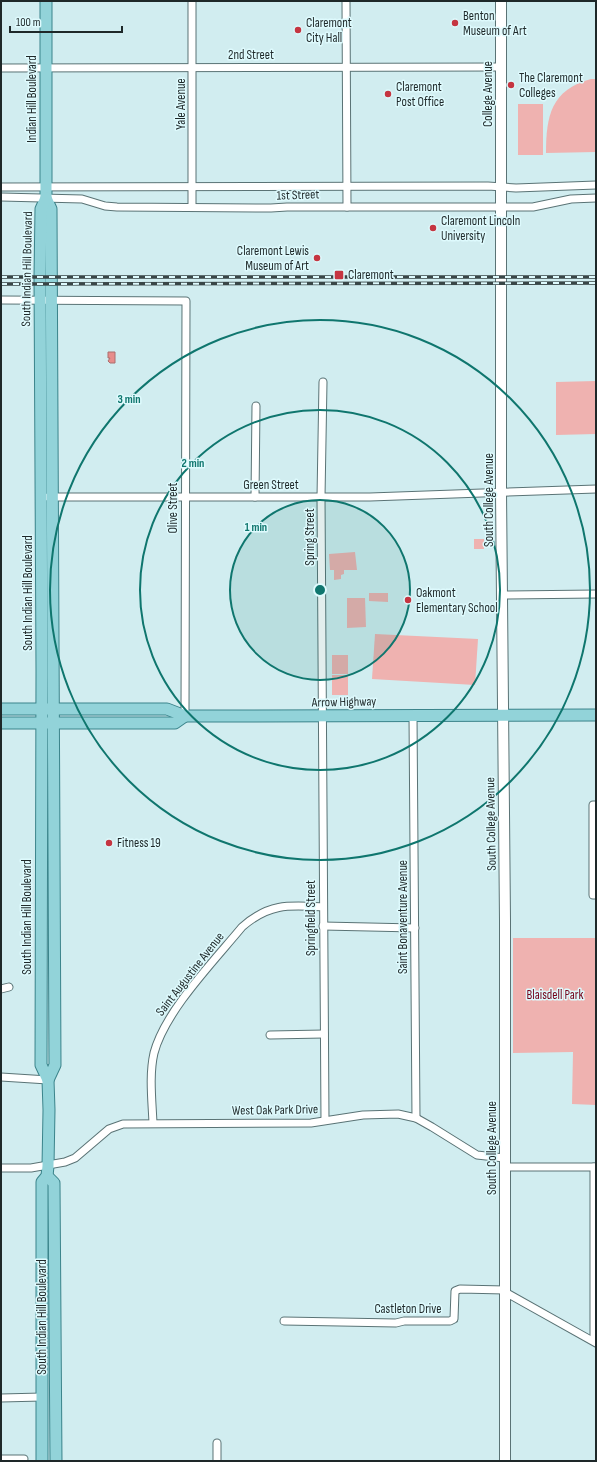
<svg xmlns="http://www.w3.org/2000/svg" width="597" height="1462" viewBox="0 0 597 1462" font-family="'Sofia Sans Condensed',sans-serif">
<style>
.green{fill:#efb2b0}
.water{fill:#e78d8b;stroke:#ab6f6e}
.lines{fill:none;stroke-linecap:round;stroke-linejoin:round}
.street-casing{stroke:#5a7375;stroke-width:9}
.secondary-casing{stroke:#5a7375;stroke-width:12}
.primary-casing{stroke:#3b848b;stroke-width:13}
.street{stroke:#fff;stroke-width:7}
.secondary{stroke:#fff;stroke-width:10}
.primary{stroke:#92d3d9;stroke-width:11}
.rail-casing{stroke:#394647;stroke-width:3.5}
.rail{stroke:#defafd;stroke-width:2;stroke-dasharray:6;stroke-linecap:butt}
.ring{fill:none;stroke:#0f766e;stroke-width:2}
.poi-dot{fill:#c53541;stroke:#defafd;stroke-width:1.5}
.labels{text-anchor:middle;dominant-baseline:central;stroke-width:3;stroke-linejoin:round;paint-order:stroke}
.poi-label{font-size:13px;fill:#1e2829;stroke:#defafd;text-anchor:start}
.street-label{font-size:13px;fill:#1e2829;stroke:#defafd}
.park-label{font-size:13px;fill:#740118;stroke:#defafd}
.centre{fill:#0f766e;stroke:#defafd;stroke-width:2}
.ring-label{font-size:12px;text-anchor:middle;font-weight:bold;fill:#0f766e;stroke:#defafd;stroke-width:3;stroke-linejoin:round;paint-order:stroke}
</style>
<rect width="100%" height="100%" fill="#d1edf0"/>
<g class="green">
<path d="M591 79H596V152L546 153C546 116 551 90 591 79Z"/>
<rect x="518" y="104" width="25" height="51"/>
<polygon points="596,381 596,434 556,435 556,382"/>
<rect x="474" y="539" width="10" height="10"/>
<polygon points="355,552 357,570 344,570 344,574 341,575 341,579 334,580 334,570 330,570 329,554"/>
<polygon points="369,593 388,593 388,602 369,601"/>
<polygon points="347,598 365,598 366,627 347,628"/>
<polygon points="375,634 478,639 475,685 372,679"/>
<rect x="332" y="655" width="16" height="19"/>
<rect x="332" y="675" width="16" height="20"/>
<polygon points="513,938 596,938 596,1105 572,1104 573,1052 513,1053"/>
</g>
<polygon class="water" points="108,352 115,352 115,363 110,363 108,361 110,358 108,358"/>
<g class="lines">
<g class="street-casing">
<g id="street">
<polyline points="346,1 347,207"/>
<polyline points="1,68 501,67"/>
<polyline points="1,187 488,186 516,188 596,185"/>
<polyline points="1,197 82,199 105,206 117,207 271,208 287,207 533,207 571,199 596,198"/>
<polyline points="192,207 192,1"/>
<polyline points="1,300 186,301 185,716"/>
<polyline points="323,382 321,497 325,1120"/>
<polyline points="48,497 370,497 596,489"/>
<polyline points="255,497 256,406"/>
<polyline points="502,595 596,594"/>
<polyline points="413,715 416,1118"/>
<polyline points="596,805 593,805 593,895 596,895"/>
<polyline points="323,926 415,928"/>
<polyline points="1,989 9,987"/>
<polyline points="270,1035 324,1034"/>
<polyline points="1,1077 48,1080"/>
<path d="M153 1123C152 1100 149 1075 154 1053 165 1011 214 961 242 927 269 903 289 905 323 907"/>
<polyline points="504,1167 596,1167"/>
<polyline points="1,1168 31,1168 65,1162 75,1158 109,1129 123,1124 311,1123 363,1115 398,1114 416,1118 432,1127 477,1155 504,1158"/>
<polyline points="505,1292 596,1343"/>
<polyline points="284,1321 396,1323 404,1321 450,1321 454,1319 455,1291 460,1289 505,1290"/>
<polyline points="594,1341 594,1167"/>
<polyline points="1,1398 42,1397"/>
<polyline points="217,1443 217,1461"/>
<polyline points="1,1459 24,1459"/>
</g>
</g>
<g class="secondary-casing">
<polyline id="secondary" points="501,1 501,492 505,920 505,1461"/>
</g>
<g class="primary-casing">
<g id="primary">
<polyline points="46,1 46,198 51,209 55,1065 48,1080"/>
<polyline points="1,709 167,709 185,716 222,716 596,715"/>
<polyline points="1,723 175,723 185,716"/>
<polyline points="47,1176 54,1183 56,1461"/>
<polyline points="42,1461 42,1182 47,1176 48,1166 49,1110 48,1080 41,1065 42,671 40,277 41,209 46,198"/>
</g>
</g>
<use href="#street" class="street"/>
<use href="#secondary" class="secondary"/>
<use href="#primary" class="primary"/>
<g class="rail-casing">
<g id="rail">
<polyline points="1,277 596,277"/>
<polyline points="1,284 596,283"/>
</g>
</g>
<use href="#rail" class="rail"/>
</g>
<circle cx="320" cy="590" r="90" fill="#0f766e" fill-opacity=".12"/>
<g class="ring">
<circle cx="320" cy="590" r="90"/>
<circle cx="320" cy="590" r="180"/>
<circle cx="320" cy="590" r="270"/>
</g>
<g class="poi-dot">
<circle cx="455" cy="23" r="4"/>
<circle cx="298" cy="30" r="4"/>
<circle cx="511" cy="85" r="4"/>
<circle cx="388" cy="94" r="4"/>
<circle cx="433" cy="228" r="4"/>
<circle cx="317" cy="258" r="4"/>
<rect x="334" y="270" width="10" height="10" rx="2"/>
<circle cx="408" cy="600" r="4"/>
<circle cx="109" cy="843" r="4"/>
</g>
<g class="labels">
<g class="poi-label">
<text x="463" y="16">Benton<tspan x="463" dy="15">Museum of Art</tspan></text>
<text x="306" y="23">Claremont<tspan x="306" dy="15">City Hall</tspan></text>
<text x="519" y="78">The Claremont<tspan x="519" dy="15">Colleges</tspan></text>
<text x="396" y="87">Claremont<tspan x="396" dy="15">Post Office</tspan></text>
<text x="441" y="221">Claremont Lincoln<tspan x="441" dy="15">University</tspan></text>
<text x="309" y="251" text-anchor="end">Claremont Lewis<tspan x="309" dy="15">Museum of Art</tspan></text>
<text x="348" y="275">Claremont</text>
<text x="416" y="593">Oakmont<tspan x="416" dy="15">Elementary School</tspan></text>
<text x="117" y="843">Fitness 19</text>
</g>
<g class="street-label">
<text x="251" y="55">2nd Street</text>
<text transform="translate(488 94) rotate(-90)">College Avenue</text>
<text transform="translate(32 99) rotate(-90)">Indian Hill Boulevard</text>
<text transform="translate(181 104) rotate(-90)">Yale Avenue</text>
<text transform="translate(298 195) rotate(-2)">1st Street</text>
<text transform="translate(27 269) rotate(-89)">South Indian Hill Boulevard</text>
<text x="271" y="485">Green Street</text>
<text transform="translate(489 500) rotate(-90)">South College Avenue</text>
<text transform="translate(173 508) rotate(-90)">Olive Street</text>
<text transform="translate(310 537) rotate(-90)">Spring Street</text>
<text transform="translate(28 593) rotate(-90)">South Indian Hill Boulevard</text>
<text transform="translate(344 702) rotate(-1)">Arrow Highway</text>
<text transform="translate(491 824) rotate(-91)">South College Avenue</text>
<text transform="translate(27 917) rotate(-90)">South Indian Hill Boulevard</text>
<text transform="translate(403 917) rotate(-90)">Saint Bonaventure Avenue</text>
<text transform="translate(311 918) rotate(-90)">Springfield Street</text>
<text transform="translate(190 974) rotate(-52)">Saint Augustine Avenue</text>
<text transform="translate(275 1110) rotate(-1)">West Oak Park Drive</text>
<text transform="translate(492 1148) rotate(-90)">South College Avenue</text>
<text x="408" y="1309">Castleton Drive</text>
<text transform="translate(42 1317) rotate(-90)">South Indian Hill Boulevard</text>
</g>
<g class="park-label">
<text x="555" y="995">Blaisdell Park</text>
</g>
</g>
<circle cx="320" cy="590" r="6" class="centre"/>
<g class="ring-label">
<text x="129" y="403">3 min</text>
<text x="193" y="467">2 min</text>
<text x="256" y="531">1 min</text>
</g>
<rect width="597" height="1462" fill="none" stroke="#1e2829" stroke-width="4"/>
<path d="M10 26v6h112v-6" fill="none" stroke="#1e2829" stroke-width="2"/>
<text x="16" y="26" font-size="12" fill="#1e2829" stroke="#defafd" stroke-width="3" paint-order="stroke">100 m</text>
</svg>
